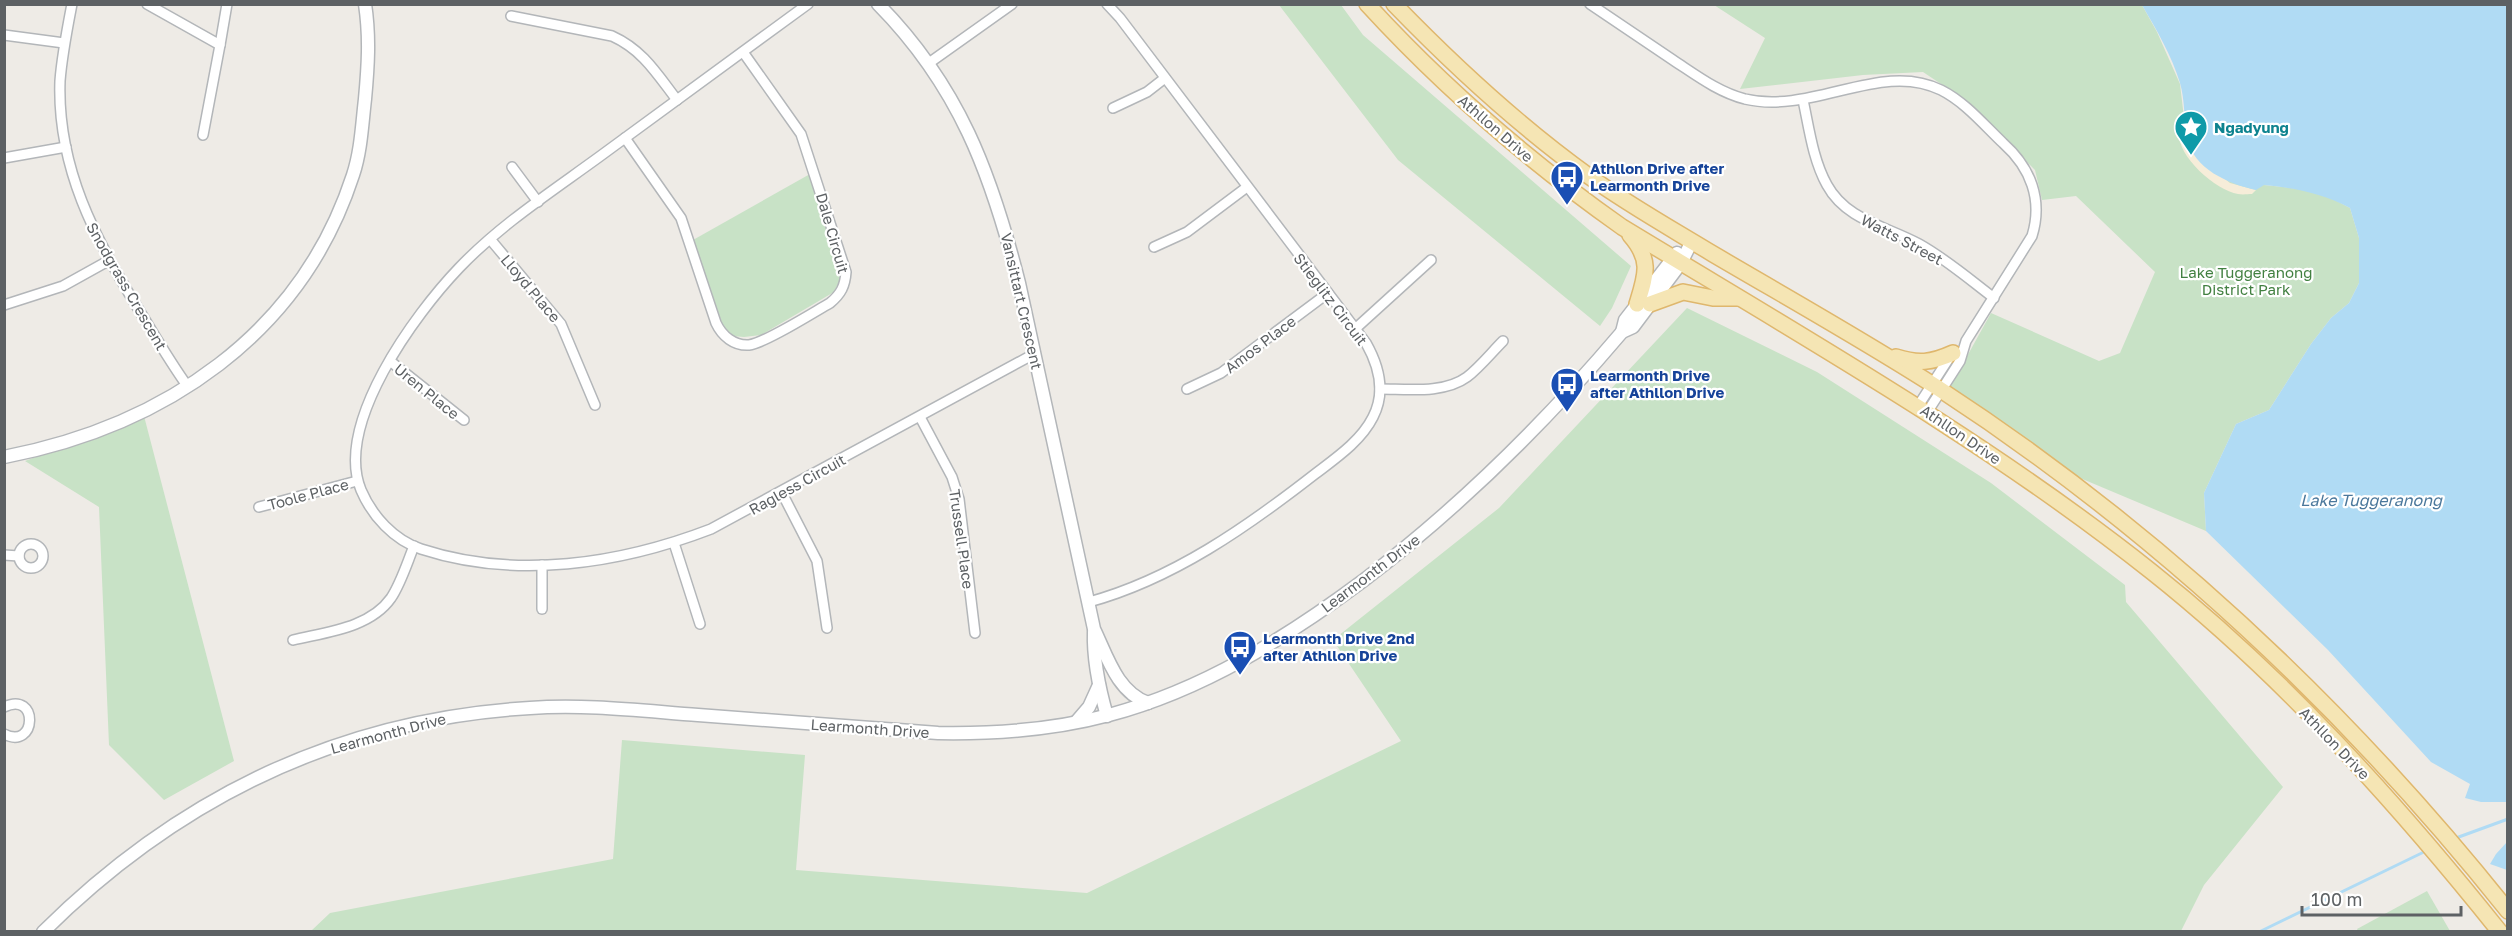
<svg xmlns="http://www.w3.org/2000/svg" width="2512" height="936" viewBox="0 0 2512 936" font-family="'Golos Text',sans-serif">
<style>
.green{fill:#c8e2c6}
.sand{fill:#f6edd9}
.water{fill:#b0dbf4}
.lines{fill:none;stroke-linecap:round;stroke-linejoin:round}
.stream{stroke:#b0dbf4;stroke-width:3}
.minor-casing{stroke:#b3b6b9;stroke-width:12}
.tertiary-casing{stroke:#b3b6b9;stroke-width:15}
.primary-casing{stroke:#dfb76d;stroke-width:18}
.minor{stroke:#fff;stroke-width:9}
.tertiary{stroke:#fff;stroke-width:12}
.primary{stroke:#f5e5b4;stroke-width:15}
.labels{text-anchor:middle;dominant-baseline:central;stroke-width:4.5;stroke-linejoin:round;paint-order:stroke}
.culture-label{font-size:15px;font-weight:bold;fill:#0d838f;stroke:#fff;text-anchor:start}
.street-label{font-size:15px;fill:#5d6164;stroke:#fff}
.transit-label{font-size:15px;font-weight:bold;fill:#164399;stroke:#fff;text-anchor:start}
.park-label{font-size:15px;fill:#428041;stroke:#fff}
.water-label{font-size:16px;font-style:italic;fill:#4b789c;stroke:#fff}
</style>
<rect width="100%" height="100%" fill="#eeebe6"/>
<g class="green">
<polygon points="1279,5 1341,5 1363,35 1631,266 1612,308 1600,326 1398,160"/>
<polygon points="1714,5 2142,5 2157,32 2180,84 2184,118 2264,185 2301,189 2331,198 2350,208 2359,238 2359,283 2349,303 2331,318 2311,344 2269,410 2236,424 2204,493 2206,531 2080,478 1950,387 1991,313 2099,361 2120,353 2155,272 2076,196 2042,200 2035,170 1965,100 1923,72 1863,75 1740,89 1765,38"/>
<polygon points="810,174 841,278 834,292 761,335 744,337 732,336 723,326 693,240"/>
<polygon points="1687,308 1817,372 1991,483 2125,585 2126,602 2283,787 2204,885 2181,931 311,931 330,913 613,859 622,740 805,755 796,870 1087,893 1401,741 1333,640 1499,508"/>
<polygon points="144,416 234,761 164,800 109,745 99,507 25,461"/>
<polygon points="2427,891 2450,931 2358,931 2357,929"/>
</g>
<path class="sand" d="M2184 118 2188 141 2192 152 2230 183 2256 190 2252 194C2248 194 2243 195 2238 194 2216 190 2177 157 2179 132 2180 127 2183 122 2184 118Z"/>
<g class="water">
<path d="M2142 5H2507V802H2481L2465 798 2470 784 2431 762 2328 650 2206 531 2204 493 2236 424 2269 410 2311 344 2331 318 2349 303 2359 283V238L2350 208C2322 193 2295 188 2264 185L2256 190C2229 184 2193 169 2187 138 2184 120 2185 100 2180 83 2172 56 2156 29 2142 5Z"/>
<polygon points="2507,842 2507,870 2490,864 2496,854"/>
</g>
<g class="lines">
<g class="stream">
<polyline points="2456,838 2508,819"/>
<polyline points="2259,932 2428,850"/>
</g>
<g class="minor-casing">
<g id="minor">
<path d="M72 4C67 30 62 55 60 81 57 167 95 239 139 310 155 336 170 362 188 387"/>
<polyline points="147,4 220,45 203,135"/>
<path d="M808 4C738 55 668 107 599 157 551 192 500 225 459 268 415 314 334 424 361 490 372 516 394 540 421 549 516 580 620 564 711 529L1034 354"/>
<path d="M1590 4C1618 23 1646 42 1673 60 1696 75 1718 92 1745 99 1813 115 1881 60 1941 90 1965 102 1984 125 2003 143 2031 168 2043 200 2032 236L1966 341 1960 361 1928 411"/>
<path d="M511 16 612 36C643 50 657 74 677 100"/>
<polyline points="4,35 64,43"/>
<polyline points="220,45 227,4"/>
<polyline points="929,63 1012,4"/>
<path d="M1803 100C1809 128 1813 160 1827 185 1846 220 1886 226 1919 244 1946 259 1969 279 1994 298"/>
<polyline points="1113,108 1147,92 1165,78"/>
<path d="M625 138 681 218 716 323C722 336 734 346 749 345 765 343 814 312 830 303 841 294 845 286 846 272L801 134 743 52"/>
<polyline points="4,158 66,147"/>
<polyline points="512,167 538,202"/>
<polyline points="490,239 561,324 595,405"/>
<polyline points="1154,247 1187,232 1247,187"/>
<polyline points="4,305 63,286 108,261"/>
<polyline points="1355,329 1431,260"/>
<polyline points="390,361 464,420"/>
<polyline points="1187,389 1221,373 1328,293"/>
<path d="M1380 389C1407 389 1444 394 1467 377 1480 367 1491 353 1503 341"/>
<polyline points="1918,406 1951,355"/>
<polyline points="920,417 952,477 959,499 975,633"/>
<polyline points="782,493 817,561 827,628"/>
<polyline points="259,507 357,481"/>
<polyline points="674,543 700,624"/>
<circle cx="31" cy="556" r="12"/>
<polyline points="4,555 19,556"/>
<polyline points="542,565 542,609"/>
<path d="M1089 602C1173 579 1247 527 1315 474 1336 458 1361 441 1373 417 1386 392 1379 366 1366 343L1120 18 1107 4"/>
<path d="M293 640C326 632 370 628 391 598 401 583 407 563 414 546"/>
<path d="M4 707C39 690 37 751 4 734"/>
</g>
</g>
<g class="tertiary-casing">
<g id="tertiary">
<path d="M878 4C959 86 991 173 1019 283L1094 629C1107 656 1117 692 1148 703"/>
<polyline points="1622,332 1625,320 1677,253"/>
<path d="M4 457C164 426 301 335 353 175 361 151 362 125 365 99 368 67 370 37 365 4"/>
<path d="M1094 632C1093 661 1099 688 1107 716"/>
<polyline points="1077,721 1089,707 1099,685"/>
<path d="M43 932C178 798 339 719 530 708 586 704 643 711 698 715 778 721 858 727 938 733 995 734 1053 730 1109 715 1203 690 1286 638 1364 580 1460 507 1544 424 1622 332L1633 327 1681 263 1692 241"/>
</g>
</g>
<g class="primary-casing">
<g id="primary">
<path d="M1367 4C1444 88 1530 162 1622 227 1803 337 1986 440 2152 572 2282 675 2396 802 2500 932"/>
<path d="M1394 4C1455 67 1519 126 1590 177 1629 205 1672 229 1713 254 1788 298 1865 341 1938 388 2156 530 2346 708 2508 911"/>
<path d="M1630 235C1652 260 1646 275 1637 304"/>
<polyline points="1650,304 1683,292 1713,298 1738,298"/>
<path d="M1896 357C1918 364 1931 363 1953 353"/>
</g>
</g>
<use href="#minor" class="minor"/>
<use href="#tertiary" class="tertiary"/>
<use href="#primary" class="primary"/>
</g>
<defs>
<g id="sight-pin" transform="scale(1.725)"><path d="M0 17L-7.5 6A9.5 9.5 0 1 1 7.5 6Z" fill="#0f9aa8" stroke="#fff"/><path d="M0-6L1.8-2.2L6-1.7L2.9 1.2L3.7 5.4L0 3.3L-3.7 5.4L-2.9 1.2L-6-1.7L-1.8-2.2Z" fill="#fff"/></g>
<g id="bus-pin" transform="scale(1.725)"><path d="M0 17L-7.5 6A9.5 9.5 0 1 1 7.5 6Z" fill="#1a4fb4" stroke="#fff"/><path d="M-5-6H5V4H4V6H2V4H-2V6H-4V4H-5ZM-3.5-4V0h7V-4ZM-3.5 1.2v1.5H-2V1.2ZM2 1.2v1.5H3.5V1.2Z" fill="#fff"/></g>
</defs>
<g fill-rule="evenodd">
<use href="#sight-pin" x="2191" y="127"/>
<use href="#bus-pin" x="1567" y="177"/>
<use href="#bus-pin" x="1567" y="384"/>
<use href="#bus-pin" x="1240" y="647"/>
</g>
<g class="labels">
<g class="culture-label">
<text x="2214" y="127">Ngadyung</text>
</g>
<g class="street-label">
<text transform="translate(1496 128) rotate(41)">Athllon Drive</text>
<text transform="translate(833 233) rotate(74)">Dale Circuit</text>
<text transform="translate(1902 239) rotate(28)">Watts Street</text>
<text transform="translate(127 286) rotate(60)">Snodgrass Crescent</text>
<text transform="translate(531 288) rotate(50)">Lloyd Place</text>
<text transform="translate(1331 299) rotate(53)">Stieglitz Circuit</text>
<text transform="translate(1022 301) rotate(77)">Vansittart Crescent</text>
<text transform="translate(1260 344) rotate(-37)">Amos Place</text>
<text transform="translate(427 391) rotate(39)">Uren Place</text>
<text transform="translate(1961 434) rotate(34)">Athllon Drive</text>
<text transform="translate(797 484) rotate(-29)">Ragless Circuit</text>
<text transform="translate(308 494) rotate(-15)">Toole Place</text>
<text transform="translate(962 539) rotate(82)">Trussell Place</text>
<text transform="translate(1370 573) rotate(-37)">Learmonth Drive</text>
<text transform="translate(870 728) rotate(4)">Learmonth Drive</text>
<text transform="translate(388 733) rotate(-15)">Learmonth Drive</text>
<text transform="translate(2335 743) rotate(46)">Athllon Drive</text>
</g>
<g class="transit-label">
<text x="1590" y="168">Athllon Drive after<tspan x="1590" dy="17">Learmonth Drive</tspan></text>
<text x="1590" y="375">Learmonth Drive<tspan x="1590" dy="17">after Athllon Drive</tspan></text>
<text x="1263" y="638">Learmonth Drive 2nd<tspan x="1263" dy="17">after Athllon Drive</tspan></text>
</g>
<g class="park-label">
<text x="2246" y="272">Lake Tuggeranong<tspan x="2246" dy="17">District Park</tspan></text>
</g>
<g class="water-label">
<text x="2371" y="500">Lake Tuggeranong</text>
</g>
</g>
<rect width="2512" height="936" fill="none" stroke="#5d6164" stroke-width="12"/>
<path d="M2302 906v9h159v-9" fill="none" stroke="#5d6164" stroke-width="3"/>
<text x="2311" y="906" font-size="18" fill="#5d6164" stroke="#ffffff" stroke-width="4.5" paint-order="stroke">100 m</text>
</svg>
